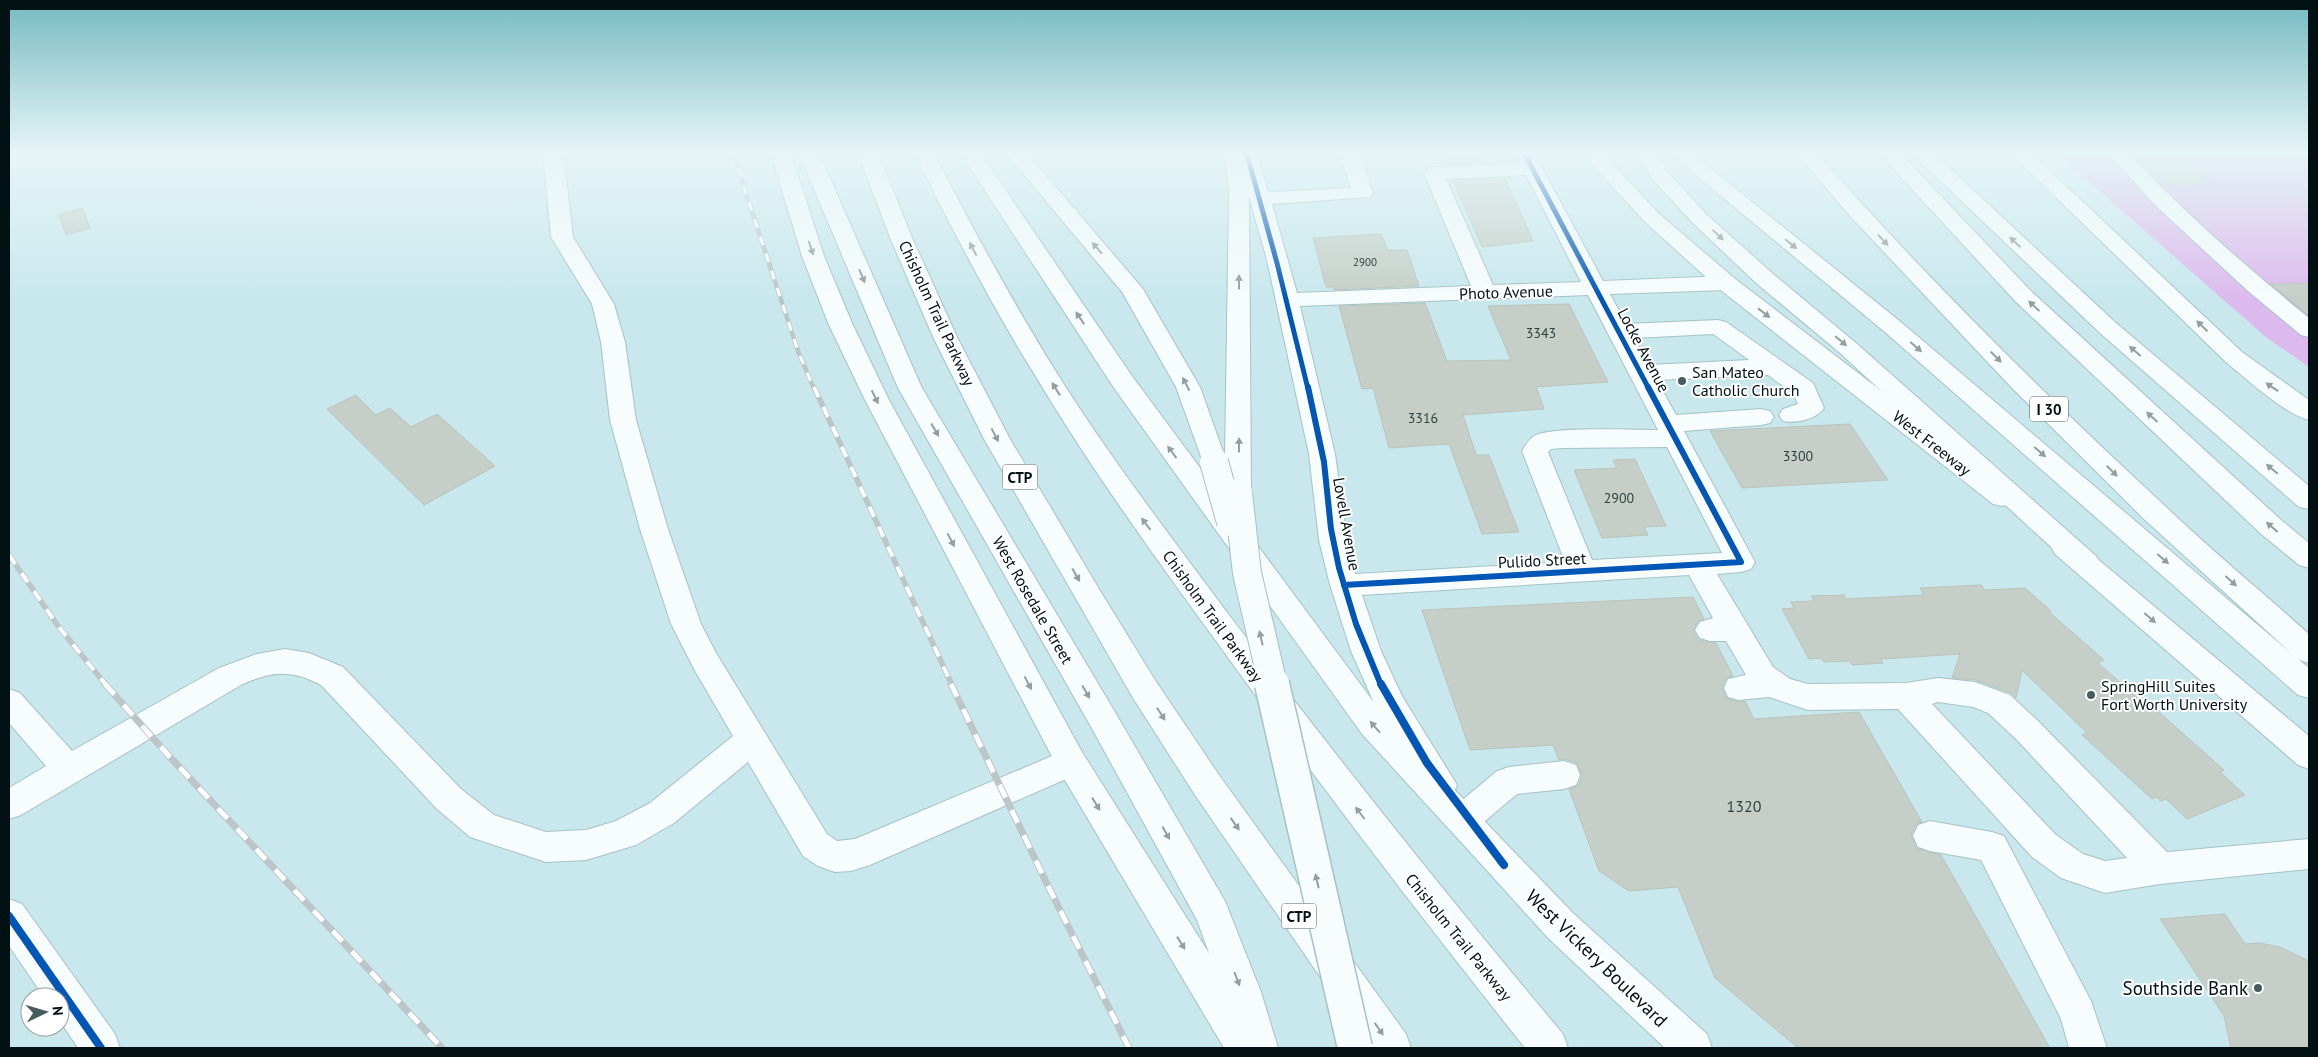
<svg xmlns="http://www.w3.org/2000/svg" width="2318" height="1057" viewBox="0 0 2318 1057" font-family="'PT Sans',sans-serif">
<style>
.green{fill:#ddbaed}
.building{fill:#c5cfc7;stroke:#b9c3ba}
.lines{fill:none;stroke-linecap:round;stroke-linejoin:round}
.minor-casing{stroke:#a5c2c6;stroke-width:2}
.major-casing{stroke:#a5c2c6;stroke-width:2}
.highway-casing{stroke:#a5c2c6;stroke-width:2}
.path{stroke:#c3ccce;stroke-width:2.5;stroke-dasharray:4 2;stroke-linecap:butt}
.minor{fill:#f7fcfc;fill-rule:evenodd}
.major{fill:#f7fcfc;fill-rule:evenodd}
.highway{fill:#f7fcfc;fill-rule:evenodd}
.rail-far2-casing{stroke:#bcc5c7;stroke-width:4.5}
.rail-far1-casing{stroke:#bcc5c7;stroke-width:5.5}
.rail-casing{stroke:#bcc5c7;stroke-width:7}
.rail-far2{stroke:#fff;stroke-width:3;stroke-dasharray:9;stroke-linecap:butt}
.rail-far1{stroke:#fff;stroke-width:4;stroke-dasharray:11;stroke-linecap:butt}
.rail{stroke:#fff;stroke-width:5;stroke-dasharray:14;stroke-linecap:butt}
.major-bridge-far1-casing{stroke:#a5c2c6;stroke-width:30;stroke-linecap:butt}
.major-bridge-casing{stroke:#a5c2c6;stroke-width:37;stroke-linecap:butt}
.major-bridge-far1{stroke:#f7fcfc;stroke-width:28}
.major-bridge{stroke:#f7fcfc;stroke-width:34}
.cycleway-far2-casing{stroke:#fff;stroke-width:8}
.cycleway-far1-casing{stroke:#fff;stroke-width:9}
.cycleway-casing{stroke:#fff;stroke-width:11}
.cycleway-far2{stroke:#0057b8;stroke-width:5}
.cycleway-far1{stroke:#0057b8;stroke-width:6}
.cycleway{stroke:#0057b8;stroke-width:8}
.oneway{fill:#949e9f}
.poi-dot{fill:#465c5f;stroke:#fff;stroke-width:2}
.labels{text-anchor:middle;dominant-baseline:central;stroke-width:4;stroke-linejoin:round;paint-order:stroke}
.far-number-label{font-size:11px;fill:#314040}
.number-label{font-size:14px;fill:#314040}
.shield{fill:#fff;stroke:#4c585a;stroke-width:1}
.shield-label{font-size:15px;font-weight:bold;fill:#001013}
.street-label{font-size:16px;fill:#001013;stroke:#fff}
.poi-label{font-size:16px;fill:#001013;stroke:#fff;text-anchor:start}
.near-number-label{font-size:16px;fill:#314040}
.near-street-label{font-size:19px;fill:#001013;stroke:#fff}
.near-poi-label{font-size:19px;fill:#001013;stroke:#fff;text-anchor:end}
</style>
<rect width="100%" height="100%" fill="#c8e8ed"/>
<polygon class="green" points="2054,151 2309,151 2309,367 2267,338"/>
<g class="building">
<polygon points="1441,151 1478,151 1483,163 1447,165"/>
<polygon points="2185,162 2210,183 2167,185 2143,164"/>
<polygon points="1505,178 1533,241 1482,247 1453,180"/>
<polygon points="82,208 90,228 66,235 59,215"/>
<polygon points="1381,234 1388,250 1407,250 1419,286 1334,290 1333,287 1326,287 1313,238"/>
<polygon points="2309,283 2309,316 2271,284"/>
<polygon points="1425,303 1447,361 1511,360 1488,306 1569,304 1608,382 1536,387 1544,409 1463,415 1476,455 1489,455 1519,532 1482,534 1449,444 1389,448 1373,388 1362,389 1339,306"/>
<polygon points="356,395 376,415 390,408 411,427 437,414 495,466 424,505 327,409"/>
<polygon points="1850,424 1888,480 1742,488 1710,431"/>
<polygon points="1635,459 1666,526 1644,527 1648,535 1602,538 1574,470 1617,468 1613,460"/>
<polygon points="1981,585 1985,590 2025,588 2051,611 2049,612 2104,660 2098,663 2148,707 2152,706 2224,770 2220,772 2245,795 2187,819 2166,799 2160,801 2157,797 2152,799 2082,735 2087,733 2022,670 2016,698 2011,693 1976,680 1952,678 1960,654 1880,659 1883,663 1852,665 1849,661 1824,662 1821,658 1809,659 1782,609 1794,608 1791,602 1814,601 1811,596 1844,595 1846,599 1924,595 1920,588"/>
<polygon points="1693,597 1704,619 1698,621 1693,631 1699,640 1716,643 1733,676 1726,678 1722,687 1726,698 1739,702 1745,701 1754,719 1859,712 1922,822 1916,824 1911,835 1916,848 1941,855 2050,1048 1798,1048 1715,978 1678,887 1629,891 1599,871 1569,789 1578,786 1582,776 1577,763 1565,759 1559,760 1553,745 1470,750 1422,610"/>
<polygon points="2225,914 2245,944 2260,943 2280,947 2309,961 2309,1048 2231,1048 2224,1016 2160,919"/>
</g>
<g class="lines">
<g class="minor-casing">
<g id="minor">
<path d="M543 151H563L573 237 614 304 625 342 636 420 668 529 701 624 716 653 827 834 837 841 855 839 1071 748 1082 752 1087 762 1082 772 870 865 851 871 835 872 818 866 803 856 748 762 674 823 636 845 586 860 546 862 470 837 437 809 321 685C291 669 271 671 241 685L21 815 9 819V788L46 766 9 723V689L20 693 72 751 219 668 257 654 285 649 309 653 343 667 461 789 494 815 546 832 586 830 616 821 650 803 733 736 694 669 671 624 640 529 610 420 601 342 592 304 551 237Z"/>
<path d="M1236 151H1256L1268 192 1351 188 1339 151H1359L1373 193 1370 197 1272 204 1297 293 1471 286 1424 173 1427 169 1434 167 1520 164 1513 151H1533L1603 281 1726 276 1734 278 1737 283 1734 288 1726 290 1610 294 1626 324 1718 320 1726 322 1813 383 1824 408C1817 419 1796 424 1783 421L1779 415 1783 409 1798 404 1793 393 1768 375 1657 380 1676 415 1761 409 1770 411 1774 417 1770 423 1761 425 1684 431 1755 562 1751 569 1741 572 1717 574 1773 667 1790 679 1808 684 1906 683 1938 678 1975 682 2010 695 2038 721 2167 852 2309 839V869L2160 884 2105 893 2061 878 2032 857 1898 709 1808 710 1769 697 1739 700 1728 697 1724 688 1728 679 1746 675 1726 641H1710L1700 638 1695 630 1700 622 1713 618 1689 575 1362 595 1381 651 1402 696 1457 785 1453 795 1441 799 1429 795 1374 703 1351 651 1330 585 1319 540 1309 454 1267 260ZM1526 175 1581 282 1493 285 1446 179ZM1588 295 1658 430C1635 430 1550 426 1534 436 1529 439 1525 446 1522 451L1565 562 1355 574 1347 540 1335 454 1300 306ZM1713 334 1749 360 1649 365 1634 338ZM1667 447 1722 553 1592 560 1548 452 1551 449 1563 448ZM1938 702 1973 707 1988 713 2016 739 2127 858 2105 861 2083 854 2056 835 1932 704Z"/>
<path d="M2106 151H2127C2183 212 2245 266 2309 318V337L2301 335 2248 291 2156 206Z"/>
<polygon points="1564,761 1576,765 1580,775 1576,785 1564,789 1517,794 1478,827 1466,832 1454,827 1449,817 1454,807 1497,771 1509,767"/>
<polygon points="1930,821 1992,832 2004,836 2091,1001 2107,1048 2069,1048 2061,1019 1981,860 1930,851 1918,847 1913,836 1918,825"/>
<polygon points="9,899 22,904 115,1034 120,1048 78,1048 60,1021 60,997 44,997 9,946"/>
</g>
</g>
<g class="major-casing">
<g id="major">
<polygon points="798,151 818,151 922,388 1112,707 1225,901 1261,992 1278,1048 1240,1048 1223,992 1197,920 1090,725 898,388"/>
<polygon points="1004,151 1025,151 1143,289 1200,387 1225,457 1229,194 1225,151 1245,151 1249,194 1251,493 1247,500 1238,502 1229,500 1225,493 1225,465 1223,468 1214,471 1205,468 1176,387 1122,292"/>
<polygon points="1580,151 1601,151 1658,213 1734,278 2011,490 2015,497 2011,504 2002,506 1993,504 1718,288 1644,221"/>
<path d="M2008 151H2029L2242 352 2309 400V420C2285 414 2246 379 2226 362Z"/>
<polygon points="2065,537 2075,540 2309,736 2309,769 2298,765 2055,554 2051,547 2055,540"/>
<polygon points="1504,849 1516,854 1574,914 1707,1034 1712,1048 1665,1048 1548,938 1492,876 1487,865 1492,854"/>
</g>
</g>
<g class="highway-casing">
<g id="highway">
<polygon points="770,151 790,151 824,256 852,323 889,400 1082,752 1260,1034 1265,1048 1224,1048 1060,772 865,400 828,323 802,256"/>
<polygon points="857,151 877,151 913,240 958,339 1010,439 1102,594 1155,680 1219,775 1406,1034 1411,1048 1369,1048 1195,795 1133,698 984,439 934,339 891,240"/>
<path d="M913 151H933C977 237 1023 322 1076 403 1124 476 1177 545 1229 615 1337 758 1448 897 1563 1034L1568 1048H1525C1416 911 1310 772 1208 630 1147 546 1086 461 1033 372 989 301 951 226 913 151Z"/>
<polygon points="959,151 979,151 1132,376 1384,716 1516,854 1521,865 1516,876 1504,881 1492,876 1362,734 1114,388"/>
<polygon points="1637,151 1657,151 1668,173 1707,215 1772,273 1856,343 2096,556 2100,563 2096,570 2086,573 2076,570 1840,353 1756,283 1693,223 1652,179"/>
<path d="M1667 151H1689L1902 323 2292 654 2146 521 2011 387 1851 217 1794 151H1815C1924 276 2043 393 2165 506 2211 550 2261 591 2309 634V663L2299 660 2309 668V698L2298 695 1886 333Z"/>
<polygon points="1877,151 1898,151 2031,291 2280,519 2309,543 2309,568 2299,565 2260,533 2015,301"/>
<polygon points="1909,151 1931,151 2116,323 2309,486 2309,509 2299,507 2100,333"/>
</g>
</g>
<g class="path">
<polyline points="2300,172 2309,180"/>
<polyline points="2309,194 2290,194 2309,208"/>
</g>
<use href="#minor" class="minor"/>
<use href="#major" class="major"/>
<use href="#highway" class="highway"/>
<g class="rail-far2-casing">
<polyline id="rail-far2" points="732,151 798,351 814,389"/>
</g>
<g class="rail-far1-casing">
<g id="rail-far1">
<polyline points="814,387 952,685"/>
<polyline points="9,555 58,626 106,685"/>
</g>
</g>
<g class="rail-casing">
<g id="rail">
<polyline points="105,684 169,756 442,1048"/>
<polyline points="951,684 1050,890 1129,1048"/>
</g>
</g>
<use href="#rail-far2" class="rail-far2"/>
<use href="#rail-far1" class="rail-far1"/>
<use href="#rail" class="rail"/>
<g class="major-bridge-far1-casing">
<g id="major-bridge-far1">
<polyline points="1214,462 1231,522"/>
<polyline points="1238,493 1247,573 1273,685"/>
</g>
</g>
<g class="major-bridge-casing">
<polyline id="major-bridge" points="1272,684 1355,1048"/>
</g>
<use href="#major-bridge-far1" class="major-bridge-far1"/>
<use href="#major-bridge" class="major-bridge"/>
<g class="cycleway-far2-casing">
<g id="cycleway-far2">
<polyline points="1246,151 1277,263 1308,389"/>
<polyline points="1523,151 1649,389"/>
</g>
</g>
<g class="cycleway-far1-casing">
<g id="cycleway-far1">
<polyline points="1308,387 1324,462 1331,529 1339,568 1356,624 1381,685"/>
<polyline points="1344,585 1741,562 1648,387"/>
</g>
</g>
<g class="cycleway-casing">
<g id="cycleway">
<polyline points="1381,684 1427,763 1504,865"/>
<polyline points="9,916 101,1048"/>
</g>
</g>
<use href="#cycleway-far2" class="cycleway-far2"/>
<use href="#cycleway-far1" class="cycleway-far1"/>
<use href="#cycleway" class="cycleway"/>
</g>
<defs><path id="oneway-solid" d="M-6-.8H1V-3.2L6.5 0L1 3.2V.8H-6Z" transform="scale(1.25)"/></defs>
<g class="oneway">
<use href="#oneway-solid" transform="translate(1718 235) rotate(43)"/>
<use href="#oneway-solid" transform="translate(1883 240) rotate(47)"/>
<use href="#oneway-solid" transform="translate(2015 242) rotate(-137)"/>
<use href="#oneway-solid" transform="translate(1791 244) rotate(39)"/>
<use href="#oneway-solid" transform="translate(811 248) rotate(72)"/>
<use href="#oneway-solid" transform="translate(1097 248) rotate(-131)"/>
<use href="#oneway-solid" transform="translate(973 249) rotate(-118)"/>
<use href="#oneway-solid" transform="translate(862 276) rotate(67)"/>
<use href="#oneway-solid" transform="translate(1239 282) rotate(-90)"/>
<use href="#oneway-solid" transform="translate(2034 306) rotate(-137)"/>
<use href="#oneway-solid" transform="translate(1764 313) rotate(38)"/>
<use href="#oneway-solid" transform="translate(1080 318) rotate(-124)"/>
<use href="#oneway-solid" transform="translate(2202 326) rotate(-136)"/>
<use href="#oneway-solid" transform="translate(1841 341) rotate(40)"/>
<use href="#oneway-solid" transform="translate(1916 347) rotate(41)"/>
<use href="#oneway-solid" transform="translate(2135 351) rotate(-139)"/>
<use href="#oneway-solid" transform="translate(1996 357) rotate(45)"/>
<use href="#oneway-solid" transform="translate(1186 384) rotate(-117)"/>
<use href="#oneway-solid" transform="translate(2272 387) rotate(-146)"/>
<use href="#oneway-solid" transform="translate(1056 389) rotate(-122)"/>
<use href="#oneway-solid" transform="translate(875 397) rotate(64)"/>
<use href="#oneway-solid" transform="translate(2152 417) rotate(-138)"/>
<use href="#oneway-solid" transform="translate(935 430) rotate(60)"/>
<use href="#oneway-solid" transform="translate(995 435) rotate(62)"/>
<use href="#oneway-solid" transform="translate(1239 445) rotate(-89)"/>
<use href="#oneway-solid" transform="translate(1172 452) rotate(-126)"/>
<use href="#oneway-solid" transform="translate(2040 452) rotate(41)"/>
<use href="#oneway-solid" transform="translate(2272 469) rotate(-140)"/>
<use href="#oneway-solid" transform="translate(2112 471) rotate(44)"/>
<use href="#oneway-solid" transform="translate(1146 524) rotate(-127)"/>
<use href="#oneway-solid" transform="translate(2272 527) rotate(-139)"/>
<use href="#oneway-solid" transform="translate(951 540) rotate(62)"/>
<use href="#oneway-solid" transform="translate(2163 559) rotate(41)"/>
<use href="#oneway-solid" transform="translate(1076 575) rotate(60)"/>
<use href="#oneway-solid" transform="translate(2231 581) rotate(42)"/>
<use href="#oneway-solid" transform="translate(2150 618) rotate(41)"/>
<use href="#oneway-solid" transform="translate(1261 638) rotate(-103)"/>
<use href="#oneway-solid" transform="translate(1028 683) rotate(62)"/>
<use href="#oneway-solid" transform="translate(1086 692) rotate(60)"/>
<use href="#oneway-solid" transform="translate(1161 714) rotate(57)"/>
<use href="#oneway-solid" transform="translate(1375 727) rotate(-131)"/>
<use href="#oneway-solid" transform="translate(1096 804) rotate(58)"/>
<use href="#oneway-solid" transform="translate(1360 813) rotate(-127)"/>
<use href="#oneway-solid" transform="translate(1235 824) rotate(55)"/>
<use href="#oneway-solid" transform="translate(1166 833) rotate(61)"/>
<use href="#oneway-solid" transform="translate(1317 881) rotate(-103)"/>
<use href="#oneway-solid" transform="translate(1181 943) rotate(58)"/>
<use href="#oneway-solid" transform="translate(1237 979) rotate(69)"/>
<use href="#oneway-solid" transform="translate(1379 1029) rotate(55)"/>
</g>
<linearGradient id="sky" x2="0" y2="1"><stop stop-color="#76bac2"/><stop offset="0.51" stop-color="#e6f5f7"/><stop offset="1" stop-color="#e6f5f7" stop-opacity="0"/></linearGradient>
<rect width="2318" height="299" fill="url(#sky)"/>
<g class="poi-dot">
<circle cx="1682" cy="381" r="5"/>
<circle cx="2091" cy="695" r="5"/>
<circle cx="2258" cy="988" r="5"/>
</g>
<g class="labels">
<g class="far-number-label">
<text x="1365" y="262">2900</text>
</g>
<g class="number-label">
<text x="1541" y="333">3343</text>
<text x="1423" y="418">3316</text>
<text x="1798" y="456">3300</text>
<text x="1619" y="498">2900</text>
</g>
<g class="shield">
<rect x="2030" y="396.5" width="38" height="25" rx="4"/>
<rect x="1002.5" y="464.5" width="35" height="25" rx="4"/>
<rect x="1281.5" y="903.5" width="35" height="25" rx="4"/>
</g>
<g class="shield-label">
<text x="2049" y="409">I 30</text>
<text x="1020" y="477">CTP</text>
<text x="1299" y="916">CTP</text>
</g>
<g class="street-label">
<text transform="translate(1506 292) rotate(-2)">Photo Avenue</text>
<text transform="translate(937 313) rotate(65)">Chisholm Trail Parkway</text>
<text transform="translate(1644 350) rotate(62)">Locke Avenue</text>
<text transform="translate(1932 443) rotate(38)">West Freeway</text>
<text transform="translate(1347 524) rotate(80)">Lovell Avenue</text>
<text transform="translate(1542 560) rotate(-3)">Pulido Street</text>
<text transform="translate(1033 600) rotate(60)">West Rosedale Street</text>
<text transform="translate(1213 616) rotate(54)">Chisholm Trail Parkway</text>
<text transform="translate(1459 937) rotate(51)">Chisholm Trail Parkway</text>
</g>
<g class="poi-label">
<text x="1692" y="372">San Mateo<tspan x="1692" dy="18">Catholic Church</tspan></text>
<text x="2101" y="686">SpringHill Suites<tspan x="2101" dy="18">Fort Worth University</tspan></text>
</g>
<g class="near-number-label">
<text x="1744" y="806">1320</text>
</g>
<g class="near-street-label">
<text transform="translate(1597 958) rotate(44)">West Vickery Boulevard</text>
</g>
<g class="near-poi-label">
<text x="2248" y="988">Southside Bank</text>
</g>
</g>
<rect width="2318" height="1057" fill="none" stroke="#001013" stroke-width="20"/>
<g transform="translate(45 1012) rotate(85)"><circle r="24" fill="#ffffff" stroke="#999fa1"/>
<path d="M0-4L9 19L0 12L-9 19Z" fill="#465c5f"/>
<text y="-8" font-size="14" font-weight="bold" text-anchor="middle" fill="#001013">N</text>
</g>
</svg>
